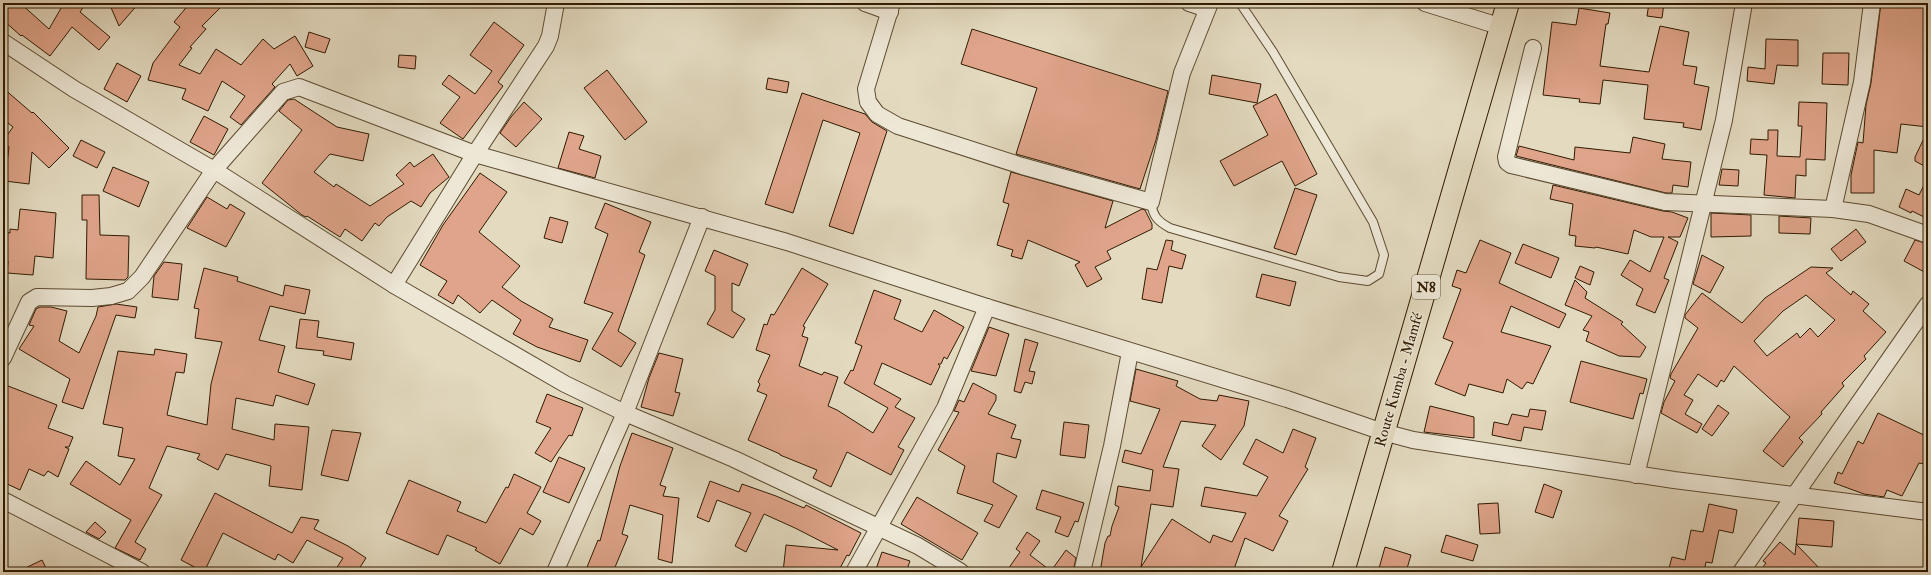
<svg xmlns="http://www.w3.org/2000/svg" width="1931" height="575" viewBox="0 0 1931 575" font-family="'IM FELL Double Pica',serif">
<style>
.building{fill:#dfa48a;stroke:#301a00;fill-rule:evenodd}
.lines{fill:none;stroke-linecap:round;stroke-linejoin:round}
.service-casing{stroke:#5d4a30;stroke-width:10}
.minor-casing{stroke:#5d4a30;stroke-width:18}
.trunk-casing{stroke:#301a00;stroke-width:24}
.service{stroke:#ede7d6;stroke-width:8}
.minor{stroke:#ede7d6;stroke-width:16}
.trunk{stroke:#e3dac0;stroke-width:22}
.labels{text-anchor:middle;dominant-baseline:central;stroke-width:3;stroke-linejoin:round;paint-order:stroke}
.shield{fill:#ede7d6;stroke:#695840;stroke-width:1}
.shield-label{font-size:14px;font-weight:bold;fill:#301a00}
.street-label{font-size:15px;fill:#301a00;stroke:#ede7d6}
</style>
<rect width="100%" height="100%" fill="#e3dac0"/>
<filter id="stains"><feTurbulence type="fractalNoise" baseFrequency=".005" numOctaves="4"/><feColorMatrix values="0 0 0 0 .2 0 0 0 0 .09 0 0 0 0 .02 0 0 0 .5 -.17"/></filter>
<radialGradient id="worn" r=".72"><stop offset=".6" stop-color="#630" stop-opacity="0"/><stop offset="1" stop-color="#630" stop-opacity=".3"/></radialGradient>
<g class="building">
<polygon points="3,3 20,3 49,29 64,3 86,3 80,12 110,37 99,50 72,27 50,56 22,35 21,36 3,20"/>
<polygon points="109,3 139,3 119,26"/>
<polygon points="190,3 225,3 202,26 206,29 190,47 192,48 179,65 200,74 216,49 241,65 263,39 274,49 295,36 313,66 297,76 290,64 272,84 275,87 241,125 230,117 245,96 222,81 208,111 182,99 186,89 148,80 153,63 180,27 174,22"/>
<polygon points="1649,3 1664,3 1662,18 1647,16"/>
<polygon points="1881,3 1928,3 1928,127 1901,124 1897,153 1874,150 1874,193 1851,193 1851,175 1858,142 1863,143 1866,105 1871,83"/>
<polygon points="1579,8 1610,13 1608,24 1606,24 1600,66 1649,72 1660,26 1689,32 1683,65 1697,67 1694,84 1709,87 1701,130 1683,127 1684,123 1644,119 1648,85 1603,80 1600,104 1579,102 1580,99 1543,95 1552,22 1576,25"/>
<polygon points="494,22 524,45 498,82 503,86 463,139 440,123 460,97 442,84 449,75 475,94 492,71 470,55"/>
<polygon points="972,29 1168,91 1156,140 1140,189 1016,154 1037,88 961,64"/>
<polygon points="309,32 330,39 325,53 305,47"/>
<polygon points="1766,39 1798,40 1798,66 1777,65 1774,84 1747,81 1748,67 1765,69"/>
<polygon points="1823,53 1849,53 1848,85 1822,84"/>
<polygon points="399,55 416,56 415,69 398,67"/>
<polygon points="117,63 141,76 127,102 104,89"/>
<polygon points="607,70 647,122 625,140 584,88"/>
<polygon points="1212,75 1261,84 1257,103 1209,94"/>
<polygon points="768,78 789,82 787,93 766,89"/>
<polygon points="3,88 32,113 33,112 69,148 49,168 32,152 29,184 5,181 9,147 3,141 13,127 3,119"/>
<polygon points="802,93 865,114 872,122 887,131 853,234 829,226 860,133 823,120 793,213 765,204"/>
<polygon points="1276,94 1317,174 1295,186 1282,161 1234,186 1220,161 1268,135 1253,106"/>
<polygon points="294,99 337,127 369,134 363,161 330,154 314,172 334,187 336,184 370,206 404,184 396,175 410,162 414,167 433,154 449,177 430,193 421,207 411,201 387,217 379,226 375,223 362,241 345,229 340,237 307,216 306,217 302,215 262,183 302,130 279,111 288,100"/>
<polygon points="524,102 542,119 516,147 500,133 511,117"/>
<polygon points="1799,102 1827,103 1825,160 1806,159 1806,176 1796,175 1795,198 1764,195 1767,155 1750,154 1751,139 1768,140 1768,130 1778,130 1777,156 1800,157 1802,126 1798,126"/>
<polygon points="204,116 228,129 214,155 190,142"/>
<polygon points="1928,130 1928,168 1915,161 1915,157"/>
<polygon points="569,132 584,136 579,149 601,156 595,178 558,168"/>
<polygon points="1633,137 1665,144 1662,159 1691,162 1688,187 1673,185 1672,193 1666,193 1516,156 1519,146 1574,160 1575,147 1630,153"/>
<polygon points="81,140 105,152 97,168 73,156"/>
<polygon points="113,167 149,182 139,207 103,191"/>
<polygon points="1722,169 1739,170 1738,186 1719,185"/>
<polygon points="1011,172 1113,201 1105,228 1142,209 1145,210 1152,224 1152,229 1107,251 1111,259 1095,267 1102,279 1087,287 1075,265 1080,262 1028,240 1022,259 1011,256 1013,250 997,245 1009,204 1003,202"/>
<polygon points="480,173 507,192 479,232 520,266 502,287 521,301 553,319 549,327 588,340 580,362 537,347 513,334 521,320 492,300 480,313 458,295 453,304 438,295 447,281 420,265 443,225"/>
<polygon points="1928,177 1928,219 1912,211 1911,213 1899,207 1906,189 1919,195"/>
<polygon points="1553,185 1663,211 1672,212 1688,218 1680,237 1668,237 1678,242 1664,278 1669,280 1655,313 1636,305 1643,289 1621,275 1630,260 1650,272 1664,237 1651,237 1634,230 1628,254 1596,247 1595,248 1575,246 1576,236 1569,235 1573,204 1550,199"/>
<polygon points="1295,188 1317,195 1296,255 1274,248"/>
<polygon points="82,195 99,195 100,235 129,236 128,277 125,280 86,279 87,220 82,220"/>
<polygon points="207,197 227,209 230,204 245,213 226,247 187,228"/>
<polygon points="605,203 651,222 639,252 645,255 618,331 636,343 621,367 592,349 613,313 584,303 608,234 595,228"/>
<polygon points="20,209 56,213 53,258 35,256 33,275 7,273 8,261 3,261 3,232 10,233 10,229 18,230"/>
<polygon points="1711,213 1751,215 1751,236 1711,237"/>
<polygon points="1779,216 1811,218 1810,234 1779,233"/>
<polygon points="550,217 568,222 562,243 544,238"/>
<polygon points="1856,229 1866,242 1841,261 1831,249"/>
<polygon points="1166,240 1173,241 1171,250 1186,255 1182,269 1169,266 1162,303 1142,299 1147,268 1157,270"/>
<polygon points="1480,240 1511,253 1499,283 1566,314 1559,328 1511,306 1501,332 1551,346 1533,384 1527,382 1522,389 1507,379 1503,393 1469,384 1465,396 1435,384 1453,342 1443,338 1461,289 1452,286 1457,270 1466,273"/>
<polygon points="1915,240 1928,244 1928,274 1904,261"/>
<polygon points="1523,244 1559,258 1551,278 1515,263"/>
<polygon points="714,250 748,264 739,286 732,283 732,311 745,319 733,338 707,324 715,310 715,276 705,271"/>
<polygon points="1702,255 1724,267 1710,293 1693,284"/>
<polygon points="164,262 182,264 178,300 152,297 154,276"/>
<polygon points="1580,266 1594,272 1590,285 1575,278"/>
<path d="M1811 267 1833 268 1826 273 1851 295 1853 291 1869 304 1863 311 1886 332 1864 356 1866 359 1842 383 1844 386 1821 412 1822 414 1799 438 1803 442 1783 467 1763 451 1790 417 1734 366 1724 382 1721 380 1717 387 1698 374 1684 395 1693 400 1685 414 1702 424 1697 433 1661 413 1664 402 1675 381 1670 378 1671 374 1698 328 1685 318V315L1702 293 1742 323 1765 298ZM1806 295 1835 320 1818 337 1810 328 1800 338 1797 333 1767 356 1754 341 1783 311Z"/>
<polygon points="204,268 238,277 237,281 283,296 285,285 310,290 305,314 270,306 259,340 285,346 278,372 315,384 308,405 276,395 273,406 236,398 232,429 274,440 275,424 309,427 302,490 269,486 271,466 226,454 218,470 197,459 200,454 167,446 149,488 162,495 135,542 146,549 140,560 115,548 131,520 70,484 86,461 120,485 135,459 118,456 123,428 103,424 118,351 154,355 155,349 187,354 184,373 176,372 167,415 207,425 211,384 222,342 195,338 199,309 194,308"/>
<polygon points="802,268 828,284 803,326 805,327 802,336 808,338 799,366 822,375 824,372 838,377 828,406 837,410 873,433 888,408 844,383 851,370 853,371 862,346 855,343 874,290 901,300 894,319 922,332 934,310 964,327 947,359 944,357 941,364 938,364 940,366 931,385 882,363 874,384 901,399 895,407 915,418 898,447 904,450 891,475 847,452 831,487 813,478 817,470 780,455 780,454 748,440 767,395 757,391 760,384 758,382 770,355 756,350 764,324 767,325 771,314 774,315"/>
<polygon points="1262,274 1296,282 1290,306 1256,297"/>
<polygon points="1575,280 1587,292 1585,298 1623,322 1621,324 1646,347 1640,357 1619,356 1586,341 1589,332 1583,330 1592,316 1565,305"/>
<polygon points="116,304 137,307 135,318 116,315 83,409 62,402 70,379 19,349 34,326 29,325 36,309 40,307 51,307 67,311 59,341 79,353 96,316 98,307"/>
<polygon points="300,319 319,321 317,337 354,343 351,360 323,355 324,351 296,348"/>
<polygon points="989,327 1009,334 996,376 971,371"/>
<polygon points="1025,339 1038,343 1029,371 1035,372 1032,384 1025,382 1021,393 1014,391"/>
<polygon points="659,353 683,359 675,392 680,393 673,416 641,407 649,378"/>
<polygon points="1581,361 1647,379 1643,394 1640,393 1633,419 1570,402"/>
<polygon points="1136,369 1178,381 1176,386 1200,399 1217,401 1219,395 1249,401 1244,426 1221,460 1202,446 1216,425 1181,421 1163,467 1179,469 1173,507 1151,504 1141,567 1172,519 1210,543 1213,535 1232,542 1246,513 1201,506 1205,487 1257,496 1268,477 1243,464 1256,439 1283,453 1293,429 1316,438 1305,467 1308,469 1279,516 1288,521 1273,551 1245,538 1233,572 1100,572 1105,543 1108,536 1110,536 1112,526 1119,507 1115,505 1118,486 1150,491 1153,470 1122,462 1125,450 1141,454 1160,409 1130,401"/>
<polygon points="973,383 996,395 996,400 988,414 1016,425 1011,438 1021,440 1016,458 997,453 993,482 1017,496 999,528 984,521 993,505 957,493 965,466 938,450 958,414 959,412 954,411 959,400 964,402"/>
<polygon points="3,384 57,405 48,428 73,437 69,447 65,447 69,449 58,477 48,471 44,476 29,469 20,490 3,482"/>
<polygon points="547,394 583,408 572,436 569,435 551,462 535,453 551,428 536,422"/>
<polygon points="1718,405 1729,413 1712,436 1702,429"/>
<polygon points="1430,406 1474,417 1474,438 1424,432"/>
<polygon points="1530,409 1546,411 1542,430 1524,427 1521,441 1492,435 1494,422 1508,425 1512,414 1528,417"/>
<polygon points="1878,413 1928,437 1925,464 1919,463 1902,496 1887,490 1884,497 1864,494 1834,483 1838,472 1842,474 1858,441 1863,444"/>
<polygon points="1064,422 1089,425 1085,458 1060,455"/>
<polygon points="332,430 361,433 348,481 321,475"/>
<polygon points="632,433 673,448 660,485 666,487 663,496 679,498 672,563 658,559 663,515 630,505 622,534 628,536 613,572 585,572 598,540 600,541 620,466"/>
<polygon points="559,457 585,468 569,503 543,492"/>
<polygon points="514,474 541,487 527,513 541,521 533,535 520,528 500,564 475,550 477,548 447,535 438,555 386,533 409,480 461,502 457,511 486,523 506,487 508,488"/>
<polygon points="710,481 739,492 742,484 776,496 804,508 806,505 861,533 849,556 847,555 838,572 783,572 786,545 838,550 795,528 764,514 746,552 735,546 751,513 717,500 709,522 697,517"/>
<polygon points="1544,484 1562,491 1553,518 1535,512"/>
<polygon points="1042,490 1084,503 1078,522 1075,521 1068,537 1055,532 1061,517 1036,509"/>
<polygon points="215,493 292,533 301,517 319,520 314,529 348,546 366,558 357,572 334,572 343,558 307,540 293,563 278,554 275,560 223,533 204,572 181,560"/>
<polygon points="917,497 978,533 962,560 901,524"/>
<polygon points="1498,503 1500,533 1480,534 1478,504"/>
<polygon points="1709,504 1737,510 1733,533 1719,530 1712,563 1706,562 1704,572 1668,572 1672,557 1685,560 1691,530 1703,532"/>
<polygon points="1799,518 1834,521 1832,547 1796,544 1823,572 1759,572 1766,563 1763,561 1780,542 1795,555"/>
<polygon points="95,522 106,532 99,539 86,532"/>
<polygon points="1027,532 1040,541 1030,555 1051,571 1066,550 1076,558 1074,567 1069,572 1006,572 1020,552 1016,549"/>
<polygon points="1446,535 1478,545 1473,561 1441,552"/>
<polygon points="1385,547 1411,555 1406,572 1378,572"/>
<polygon points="882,552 910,561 906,572 875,572"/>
<polygon points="42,560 48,572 17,572"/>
</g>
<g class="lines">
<g class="service-casing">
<path id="service" d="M1151 202C1153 216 1157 221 1170 228L1339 277 1368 281 1379 274 1384 255 1373 222 1273 52 1240 3"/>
</g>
<g class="minor-casing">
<g id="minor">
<polyline points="865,3 890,12"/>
<polyline points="892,3 866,89 868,102 877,114 898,126 1022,166 1151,202 1182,73 1210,3"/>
<polyline points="1189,3 1207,9"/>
<polyline points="1425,3 1502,27"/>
<polyline points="3,42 74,89 214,170 394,285 565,384 625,413 734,459 918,546 961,572"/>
<polyline points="1533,48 1506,157 1507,162 1511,165 1665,202 1833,209 1869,214 1928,235"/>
<polyline points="1833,209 1862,82 1872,3"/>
<polyline points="394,285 475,154 546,46 550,36 556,3"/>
<polyline points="3,358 29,302 37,297 92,298 111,296 128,291 142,277 214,170 283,92 299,87 475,154 787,242 987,307 1287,399 1383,432 1413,440 1674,480 1928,512"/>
<polyline points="1636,475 1724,120 1744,3"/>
<polyline points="3,500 142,572"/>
<polyline points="555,572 625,413 702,217"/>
<polyline points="854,572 945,408 987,307"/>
<polyline points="1082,572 1112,446 1130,352"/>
<polyline points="1741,572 1928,304"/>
</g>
</g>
<g class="trunk-casing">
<polyline id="trunk" points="1343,572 1508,3"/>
</g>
<use href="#service" class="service"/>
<use href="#minor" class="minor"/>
<use href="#trunk" class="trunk"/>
</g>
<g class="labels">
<rect class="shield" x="1412" y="275" width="28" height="24" rx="3"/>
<g class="shield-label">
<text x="1426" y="287">N8</text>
</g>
<g class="street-label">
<text transform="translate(1399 380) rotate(-74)">Route Kumba - Mamfé</text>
</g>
</g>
<rect width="1931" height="575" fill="none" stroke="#e3dac0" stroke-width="16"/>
<rect x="4" y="4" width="1923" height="567" fill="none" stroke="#301a00" stroke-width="2"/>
<rect x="8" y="8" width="1915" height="559" fill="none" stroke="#301a00"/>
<rect width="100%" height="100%" filter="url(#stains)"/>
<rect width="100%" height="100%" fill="url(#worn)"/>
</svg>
